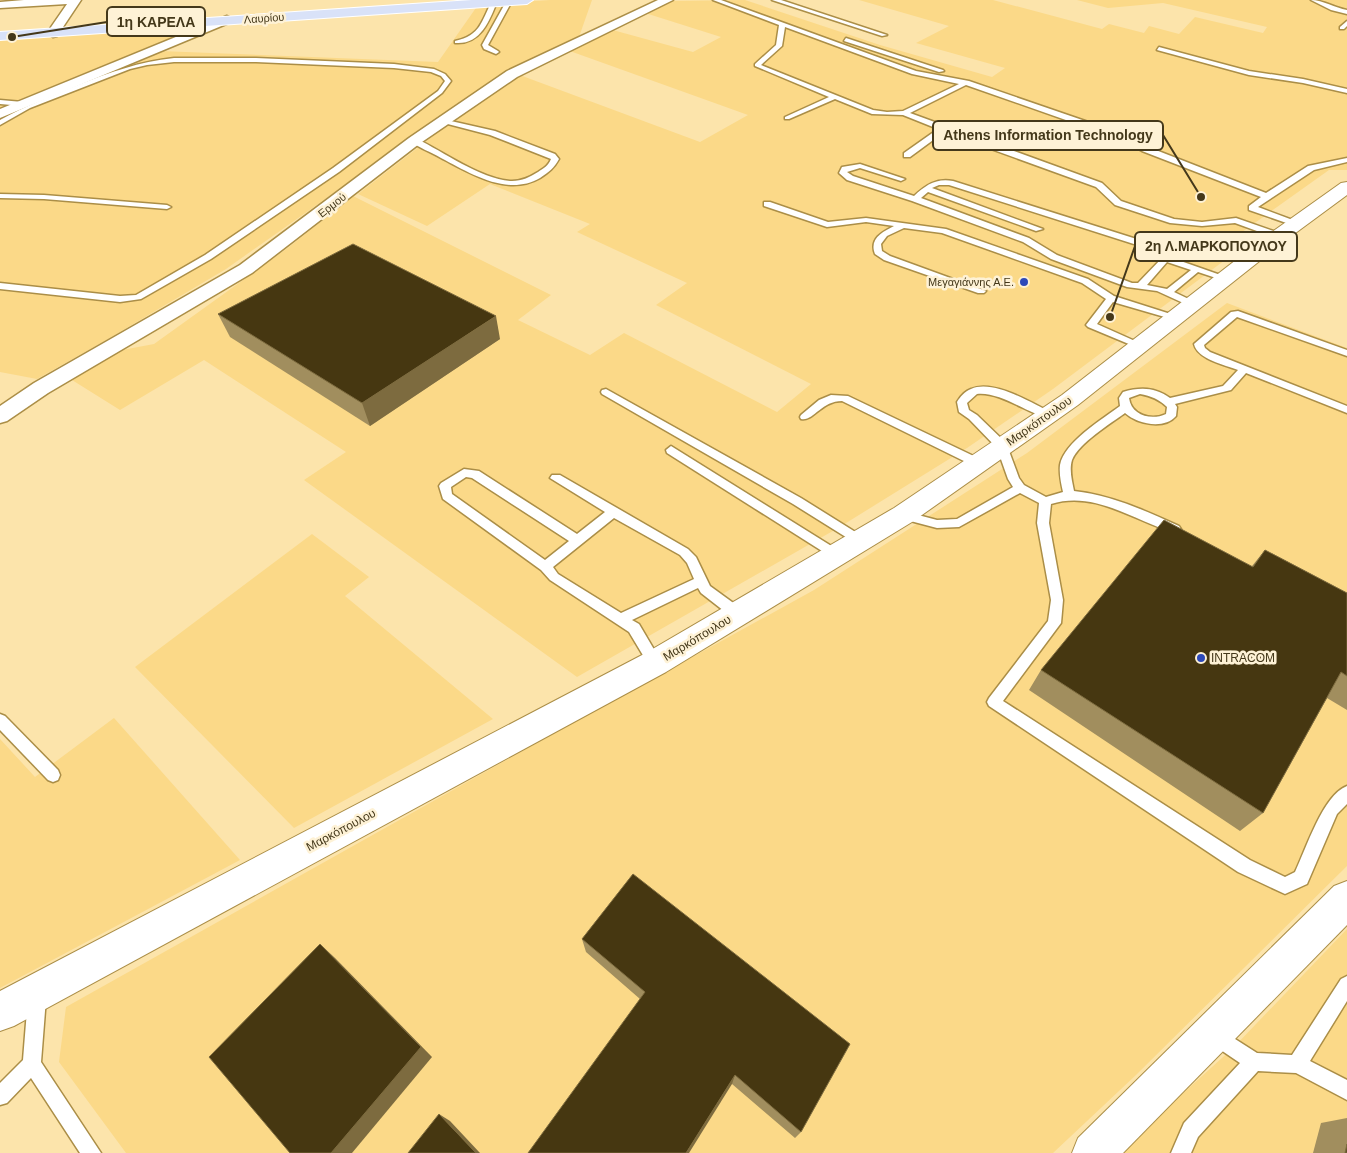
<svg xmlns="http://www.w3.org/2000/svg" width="1347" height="1153" viewBox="0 0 1347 1153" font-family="Arial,sans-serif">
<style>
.built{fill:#fbd988}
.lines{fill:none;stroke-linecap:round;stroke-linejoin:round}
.lane-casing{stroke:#ab8e47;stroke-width:3}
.street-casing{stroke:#ab8e47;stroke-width:3}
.secondary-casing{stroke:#ab8e47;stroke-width:2}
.primary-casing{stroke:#fff;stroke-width:2}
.lane{fill:#fff;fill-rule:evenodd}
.street{fill:#fff;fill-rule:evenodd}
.secondary{fill:#fff;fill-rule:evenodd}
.primary{fill:#d9e2f8;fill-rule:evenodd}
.wall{fill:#a18e5e}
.shaded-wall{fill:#7d6b3f}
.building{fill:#463711;stroke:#7d6b3f}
.poi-dot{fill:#2d49b9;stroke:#fef2d6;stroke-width:2}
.labels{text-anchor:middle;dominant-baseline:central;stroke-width:5;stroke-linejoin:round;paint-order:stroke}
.far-street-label{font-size:11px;fill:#44381a;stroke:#fef2d6}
.far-poi-label{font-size:11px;fill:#44381a;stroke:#fef2d6;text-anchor:end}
.street-label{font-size:12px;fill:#44381a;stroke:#fef2d6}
.poi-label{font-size:12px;fill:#44381a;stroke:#fef2d6;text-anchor:start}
.leader{fill:none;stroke:#44381a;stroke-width:2}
.callout-dot{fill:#44381a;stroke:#fef2d6;stroke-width:2}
.callout{fill:#fef2d6;stroke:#44381a;stroke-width:2}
.callout-label{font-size:14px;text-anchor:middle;font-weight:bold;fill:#44381a}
</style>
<rect width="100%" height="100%" fill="#fce4ab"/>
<g class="built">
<polygon points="550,0 592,0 579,37 488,84 226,269 108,339 37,379 0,372 0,117 160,51 438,62 478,5"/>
<polygon points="745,0 880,45 992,77 1005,68 916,43 949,26 859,0 993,0 1102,29 1109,24 1144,33 1149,26 1179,34 1195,17 1263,33 1267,27 1163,3 1108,8 1077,0 1347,0 1347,170 1329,170 1235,237 1241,248 1053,389 967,448 838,528 577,677 304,480 346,452 204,360 120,410 72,380 122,350 154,344 289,247 353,196 551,295 518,320 590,355 624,333 777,412 811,384 656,305 687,283 577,232 590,224 490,184 427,226 358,194 473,105 517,74 700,142 748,115 567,50 609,29 693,52 721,37 642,12 671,1"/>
<polygon points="203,27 0,111 0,40"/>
<polygon points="1227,303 1347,348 1347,866 1136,1075 1053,1153 126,1153 59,1062 66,1007 535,744 814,590 1027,453"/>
<polygon points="312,534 369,577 345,596 493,719 294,828 135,667"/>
<polygon points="114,718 240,860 0,988 0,739 35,777"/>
<polygon points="1347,929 1347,1153 1117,1153 1233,1048"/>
</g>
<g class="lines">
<g class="lane-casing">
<g id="lane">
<polygon points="507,0 512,1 488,45 498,51 499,52 496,54 484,49 482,45"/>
<path d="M713 0H721L916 71 969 81 1126 135 1148 147 1266 193 1308 166 1347 158V162L1314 170 1258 207 1298 222 1299 224 1295 226 1249 210V206L1261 197 1142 151 1120 139 966 85 910 113 1102 183 1121 201 1174 219 1202 222 1236 218 1282 234 1283 236 1279 239 1235 223 1202 226 1170 223 1115 205 1096 187 944 132 910 157H904V153L938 129 903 115 872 114 835 99 789 119H785V117L829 97 755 66V64L776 45 779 25ZM785 27 912 74 959 84 903 111 887 112 873 110 761 65 782 46Z"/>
<polygon points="772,0 781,0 887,35 882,36"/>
<path d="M1311 0C1323 0 1335 8 1347 10V14L1331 10Z"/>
<path d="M492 1 497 2C489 22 480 45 455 43V41C481 35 481 22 492 1Z"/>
<polygon points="1347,21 1347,26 1344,29 1340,29 1340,27"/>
<polygon points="846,38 943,70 944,71 939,72 844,41"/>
<polygon points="1159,47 1249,71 1303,79 1347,89 1347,93 1303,83 1249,75 1157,50"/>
<path d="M174 58H256L394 64 434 69 445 74 451 81 442 93 339 172 211 259 141 299 120 302 0 289V283L120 296 136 295 205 255 333 168 438 91 445 81 441 76 431 72 394 68 256 62H174L147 65 130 69 30 108 0 125V120C25 106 51 96 78 85 111 72 138 62 174 58Z"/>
<polygon points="0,100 23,102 26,104 23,106 0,104"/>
<path d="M442 119 495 131 555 154 559 159C554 168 549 172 540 178 507 197 470 173 441 158 431 152 419 148 410 141L417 139C444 152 482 180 512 181 522 181 530 177 538 172 544 168 548 166 551 159L490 135 440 122 438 121Z"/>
<path d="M860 164 905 179 901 181 860 168 847 172 853 176 914 196C926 185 936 178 953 181L1165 248 1173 256 1172 258 1229 278 1225 281 1198 272 1174 292 1195 302V306L1192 307 1157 291 1127 287 1051 259 1023 242 912 201 847 180 839 173 842 167ZM939 185H949L1159 252 1164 256 1138 283H1132L1057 255 1029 238 921 198 928 192 1036 231 1043 229 932 188ZM1167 262 1191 270 1167 289 1147 285Z"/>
<polygon points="0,194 44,195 167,205 171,207 167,209 44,199 0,198"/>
<path d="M764 202H770L828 222 866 218 946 229 1088 279 1114 296 1180 317 1175 320 1113 302 1097 324 1144 345 1142 347H1136L1088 327 1086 325 1106 299 1082 283 942 233 904 228 887 236 881 244 882 251 890 256 986 291 984 293H978L884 260 875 254C869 239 882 232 894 226L866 222 827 227 764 206Z"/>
<path d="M1238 311 1347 350V356L1237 317 1204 345 1205 348 1210 352 1347 406V413L1246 373 1231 390 1175 404 1177 407 1176 416C1164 430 1137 424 1125 413 1110 424 1079 443 1072 460 1069 470 1072 481 1074 491 1111 495 1146 511 1179 526L1181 529 1175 533C1134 521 1095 490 1051 504L1049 523 1063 600 1061 623 1003 701 1250 860 1285 877 1295 872C1306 849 1323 795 1347 786V804L1337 814 1307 884 1285 894 1238 872 989 706 987 702 989 698 1048 621 1051 600 1037 523 1039 503 1020 493 959 527 937 528 899 518 897 515 903 511 937 520 957 519 1013 487 1008 479 997 448 969 419 959 412 957 402C960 397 965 391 971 389 993 379 1032 403 1052 413L1053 415 1052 417C1038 421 1003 391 977 394L967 403 969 410 977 415 1006 443 1019 478 1024 485 1046 497 1063 492C1061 483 1059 474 1060 465 1064 442 1103 419 1120 406L1119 398 1123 392C1140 387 1155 387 1170 398L1223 386 1238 370C1225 365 1197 359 1194 344L1231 312ZM1140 394C1151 396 1159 399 1167 407L1166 414C1151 421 1131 415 1129 398Z"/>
<polygon points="606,389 801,498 865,538 867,541 865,544 857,544 793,504 602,394 601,392 602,390"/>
<path d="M831 395 848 396 982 460 984 463 978 467 974 466 842 401C821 401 813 422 801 419L800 417 801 415 819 400Z"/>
<polygon points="671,446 841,552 843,555 841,558 833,558 667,453 666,450"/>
<path d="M464 469 479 471 577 534 605 512 550 478 552 475H560L688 549 696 557 710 586 743 610 744 614 743 618 738 619 733 618 701 593 698 588 632 620 639 624 662 663 660 667 655 669 650 667 629 632 550 580 541 570 443 499 439 486 441 483ZM466 477 472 478 569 541 545 560 452 494 451 487ZM614 518 680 555 687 563 694 579 621 613 558 574 553 567Z"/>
<polygon points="0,714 5,716 58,770 60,775 58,780 53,782 48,780 0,730"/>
<polygon points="1347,976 1347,1001 1310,1061 1347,1080 1347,1100 1296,1073 1258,1071 1198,1137 1191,1153 1171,1153 1184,1123 1240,1063 1209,1042 1206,1036 1209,1030 1215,1027 1221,1030 1257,1053 1292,1055 1341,979"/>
<polygon points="37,989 43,992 46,998 41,1062 101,1153 80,1153 31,1078 7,1103 0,1105 0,1083 23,1060 28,998 31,992"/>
</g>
</g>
<g class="street-casing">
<g id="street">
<polygon points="24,0 81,0 57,36 53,37 47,33 67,4 0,8 0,2"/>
<polygon points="658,0 673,0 517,77 419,144 252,273 48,393 7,421 0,423 0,406 34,383 240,265 409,138 507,71"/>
<polygon points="227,16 231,18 233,20 231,22 0,118 0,109"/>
</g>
</g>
<g class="secondary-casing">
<g id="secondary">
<polygon points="1347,182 1347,195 1286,240 1078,405 912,522 666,672 14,1026 0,1031 0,991 644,654 894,508 1062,395 1272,232 1341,183"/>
<polygon points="1347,881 1347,925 1123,1153 1072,1153 1078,1138 1334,886"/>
</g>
</g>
<g class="primary-casing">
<polygon id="primary" points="472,0 533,0 527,4 0,40 0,32"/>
</g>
<use href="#lane" class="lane"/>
<use href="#street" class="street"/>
<use href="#secondary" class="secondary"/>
<use href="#primary" class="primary"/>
</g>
<g class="wall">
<polygon points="218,314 500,339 370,426 230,337"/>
<polygon points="1265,550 1347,593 1347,710 1327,698 1263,813 1240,831 1029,690 1041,670 1252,566"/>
<polygon points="633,874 801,1132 795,1138 732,1084 640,999 586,952 582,939"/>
<polygon points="1347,1118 1347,1153 1313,1153 1321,1123"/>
</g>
<g class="shaded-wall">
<polygon points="496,316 500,339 370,426 362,403"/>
<polygon points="320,944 335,958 432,1057 352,1153 331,1153"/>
<polygon points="735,1075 732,1084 689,1153 686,1153"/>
<polygon points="439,1114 450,1121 480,1153 476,1153"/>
</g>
<g class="building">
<polygon points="353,244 496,316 362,403 218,314"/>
<polygon points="1164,520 1253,567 1265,550 1347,593 1347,676 1341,672 1263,813 1041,670"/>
<polygon points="633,874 850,1044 801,1132 735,1075 686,1153 528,1153 645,992 582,939"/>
<polygon points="320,944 421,1047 331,1153 290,1153 209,1057"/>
<polygon points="439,1114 476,1153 408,1153"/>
<polygon points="1347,1144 1347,1153 1345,1153"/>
</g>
<g class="poi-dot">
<circle cx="1024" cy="282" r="5"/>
<circle cx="1201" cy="658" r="5"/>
</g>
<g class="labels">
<g class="far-street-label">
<text transform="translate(264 18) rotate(-4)">Λαυρίου</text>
<text transform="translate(332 205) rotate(-38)">Ερμού</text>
</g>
<g class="far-poi-label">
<text x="1014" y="282">Μεγαγιάννης Α.Ε.</text>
</g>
<g class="street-label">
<text transform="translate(1039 421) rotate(-35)">Μαρκόπουλου</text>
<text transform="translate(697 638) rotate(-31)">Μαρκόπουλου</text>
<text transform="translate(341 830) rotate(-28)">Μαρκόπουλου</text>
</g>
<g class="poi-label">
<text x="1211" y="658">INTRACOM</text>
</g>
</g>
<path class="leader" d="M12 37L107 22M1201 197L1163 135M1110 317L1135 246"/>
<g class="callout-dot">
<circle cx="12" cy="37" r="5"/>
<circle cx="1201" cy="197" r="5"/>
<circle cx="1110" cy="317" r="5"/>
</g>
<g class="callout">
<rect x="107" y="7" width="98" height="29" rx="5"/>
<rect x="933" y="121" width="230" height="29" rx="5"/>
<rect x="1135" y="232" width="162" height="29" rx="5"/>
</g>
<g class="callout-label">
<text x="156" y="27">1η ΚΑΡΕΛΑ</text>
<text x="1048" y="140">Athens Information Technology</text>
<text x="1216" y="251">2η Λ.ΜΑΡΚΟΠΟΥΛΟΥ</text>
</g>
</svg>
